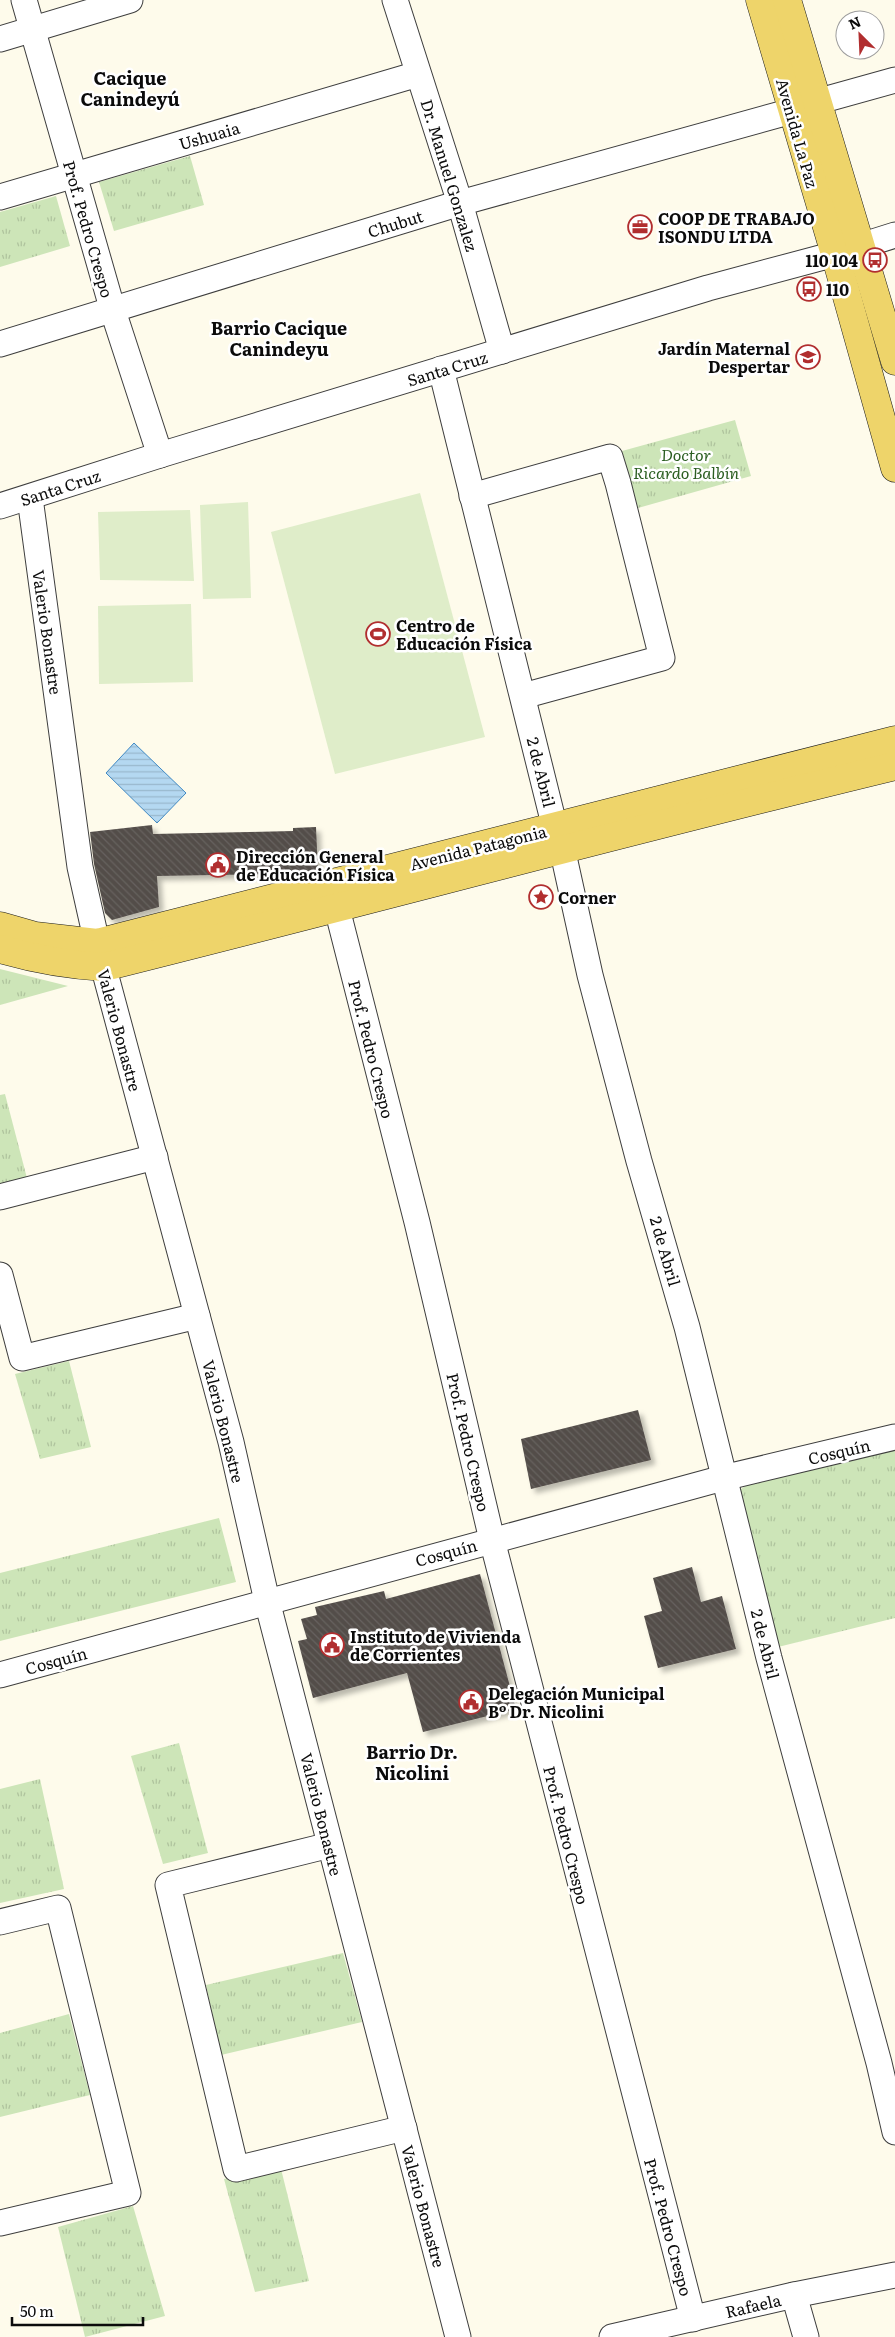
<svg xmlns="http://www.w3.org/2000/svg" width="895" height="2337" viewBox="0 0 895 2337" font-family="Literata,serif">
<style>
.park{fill:url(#park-tufts)}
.pitch{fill:#dfedc9}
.water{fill:url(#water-rules);stroke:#4089c3}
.building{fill:url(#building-back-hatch);filter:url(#shadow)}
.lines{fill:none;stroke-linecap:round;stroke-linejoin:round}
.minor-casing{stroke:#3e3e3e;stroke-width:27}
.major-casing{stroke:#1c1c1c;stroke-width:29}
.minor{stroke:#fff;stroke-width:25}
.major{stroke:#eed46a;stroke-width:28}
.labels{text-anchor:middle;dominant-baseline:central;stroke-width:5;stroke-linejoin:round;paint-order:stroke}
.street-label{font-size:16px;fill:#0b0b0b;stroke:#fff}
.poi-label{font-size:16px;font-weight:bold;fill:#0b0b0b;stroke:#fff;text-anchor:start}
.park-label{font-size:16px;font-style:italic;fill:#2b5e21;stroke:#fff}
.neighbourhood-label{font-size:18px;font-weight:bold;fill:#0b0b0b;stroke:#fff}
</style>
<defs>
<pattern id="park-tufts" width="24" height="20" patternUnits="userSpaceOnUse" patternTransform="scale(1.25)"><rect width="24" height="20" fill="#cde5b8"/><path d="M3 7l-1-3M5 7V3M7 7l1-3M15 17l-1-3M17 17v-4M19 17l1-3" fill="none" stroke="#afc39d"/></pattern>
<pattern id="water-rules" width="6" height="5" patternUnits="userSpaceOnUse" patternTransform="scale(1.25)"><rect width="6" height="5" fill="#b4d8f1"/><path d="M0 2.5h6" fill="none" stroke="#99b8cd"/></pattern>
<pattern id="building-back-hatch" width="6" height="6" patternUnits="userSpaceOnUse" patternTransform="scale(1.25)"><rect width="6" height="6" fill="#534d49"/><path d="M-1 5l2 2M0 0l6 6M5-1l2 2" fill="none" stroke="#67625f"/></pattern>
<filter id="shadow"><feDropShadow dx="4.5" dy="4.5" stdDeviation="2.5" flood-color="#0004"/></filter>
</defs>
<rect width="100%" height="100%" fill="#fefbeb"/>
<g class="park">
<polygon points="190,156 204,205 114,231 99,182"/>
<polygon points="56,196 70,246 0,267 0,212"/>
<polygon points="735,420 751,476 638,508 622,451"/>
<polygon points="0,969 68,986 0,1005"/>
<polygon points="5,1094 28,1182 0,1189 0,1095"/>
<polygon points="69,1361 91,1447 40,1459 15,1374"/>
<polygon points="895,1444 895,1618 778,1647 740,1503 741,1489 751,1482"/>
<polygon points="219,1518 236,1582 0,1641 0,1573"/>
<polygon points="179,1743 208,1853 163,1864 131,1756"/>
<polygon points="40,1779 64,1889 0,1903 0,1789"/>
<polygon points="343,1953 362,2022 221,2055 206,1985"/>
<polygon points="69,2014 90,2095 0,2117 0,2033"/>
<polygon points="280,2165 309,2281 255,2292 224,2179"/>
<polygon points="133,2206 165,2316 85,2337 58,2227"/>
</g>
<g class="pitch">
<polygon points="420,493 485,737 335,774 271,532"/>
<polygon points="248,502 251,598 203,599 200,505"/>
<polygon points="190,510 194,581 100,580 98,512"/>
<polygon points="191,604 193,682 99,684 98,606"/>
</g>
<polygon class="water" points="134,743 186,793 157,823 106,773"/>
<g class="building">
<polygon points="152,825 153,834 293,831 293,828 316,827 318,871 278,872 278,874 157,876 159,907 112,920 105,913 94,864 90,832"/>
<polygon points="638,1410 651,1460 531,1489 521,1439"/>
<polygon points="692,1567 701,1602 722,1596 736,1649 658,1668 644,1616 662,1611 653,1578"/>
<polygon points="480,1574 516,1709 423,1732 407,1673 313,1698 298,1641 307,1639 301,1619 317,1615 315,1607 384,1591 386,1599"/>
</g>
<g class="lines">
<g class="minor-casing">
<g id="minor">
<polyline points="24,0 113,311 160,455"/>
<polyline points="395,0 460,203 502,351"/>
<polyline points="0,39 130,0"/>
<polyline points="816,102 895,80"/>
<polyline points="0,197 418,74"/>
<polyline points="0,344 460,203 792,111"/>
<polyline points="441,369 555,828 562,848 590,975 639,1161 687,1327 769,1658 879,2063 895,2132"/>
<polyline points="472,496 610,457 618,483 662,658 523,696"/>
<polyline points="30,498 80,867 97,943 231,1442 267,1601 458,2337"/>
<polyline points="0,506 160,455 708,288 835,254 895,235"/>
<polyline points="332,889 417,1222 492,1540 693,2319"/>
<polyline points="0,1197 155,1157"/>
<polyline points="0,1275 22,1358 197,1316"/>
<polyline points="0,1675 723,1478 895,1437"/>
<polyline points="330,1845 168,1885 236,2169 404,2128"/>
<polyline points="0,1922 58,1908 128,2193 0,2223"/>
<polyline points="794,2295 806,2337"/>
<polyline points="612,2337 794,2295 895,2275"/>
</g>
</g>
<g class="major-casing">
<g id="major">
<polyline points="760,0 835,254 895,468"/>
<polyline points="787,0 895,361"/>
<polyline points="0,926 35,936 97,943 895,740"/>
<path d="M0 949C34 959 68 965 104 967 368 901 630 830 895 766"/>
</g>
</g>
<use href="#minor" class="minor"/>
<use href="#major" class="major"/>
</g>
<defs>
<g id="office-ring" transform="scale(1.25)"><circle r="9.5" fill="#fff" stroke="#b12e2f" stroke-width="1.5"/><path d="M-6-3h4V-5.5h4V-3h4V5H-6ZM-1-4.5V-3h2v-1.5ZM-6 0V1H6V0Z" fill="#b12e2f"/></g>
<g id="bus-ring" transform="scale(1.25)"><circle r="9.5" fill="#fff" stroke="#b12e2f" stroke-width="1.5"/><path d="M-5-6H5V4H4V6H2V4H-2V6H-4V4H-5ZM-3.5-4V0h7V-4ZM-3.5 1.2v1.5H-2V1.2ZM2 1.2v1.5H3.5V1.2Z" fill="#b12e2f"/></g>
<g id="school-ring" transform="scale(1.25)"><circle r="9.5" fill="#fff" stroke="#b12e2f" stroke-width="1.5"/><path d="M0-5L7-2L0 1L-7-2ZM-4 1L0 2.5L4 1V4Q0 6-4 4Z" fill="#b12e2f"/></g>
<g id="stadium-ring" transform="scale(1.25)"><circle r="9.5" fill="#fff" stroke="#b12e2f" stroke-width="1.5"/><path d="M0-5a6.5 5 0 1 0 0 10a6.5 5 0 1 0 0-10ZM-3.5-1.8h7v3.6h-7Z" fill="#b12e2f"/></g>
<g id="civic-ring" transform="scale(1.25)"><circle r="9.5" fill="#fff" stroke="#b12e2f" stroke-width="1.5"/><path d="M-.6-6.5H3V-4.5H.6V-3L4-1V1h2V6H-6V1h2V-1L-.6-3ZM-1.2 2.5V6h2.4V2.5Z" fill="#b12e2f"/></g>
<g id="sight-ring" transform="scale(1.25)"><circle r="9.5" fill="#fff" stroke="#b12e2f" stroke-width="1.5"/><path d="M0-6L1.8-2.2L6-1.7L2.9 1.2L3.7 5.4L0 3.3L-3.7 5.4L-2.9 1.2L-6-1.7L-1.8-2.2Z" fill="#b12e2f"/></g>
</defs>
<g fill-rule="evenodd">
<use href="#office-ring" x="640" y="227"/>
<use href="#bus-ring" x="875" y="260"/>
<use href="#bus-ring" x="809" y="289"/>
<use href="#school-ring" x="808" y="357"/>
<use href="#stadium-ring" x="378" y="634"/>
<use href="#civic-ring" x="218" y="865"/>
<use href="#sight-ring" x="541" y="897"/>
<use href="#civic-ring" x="332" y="1645"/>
<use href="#civic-ring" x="471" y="1702"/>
</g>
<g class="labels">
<g class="street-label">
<text transform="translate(798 133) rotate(74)">Avenida La Paz</text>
<text transform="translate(209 135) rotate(-16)">Ushuaia</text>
<text transform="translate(450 175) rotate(73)">Dr. Manuel Gonzalez</text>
<text transform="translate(395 223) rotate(-17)">Chubut</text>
<text transform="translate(89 229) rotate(74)">Prof. Pedro Crespo</text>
<text transform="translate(447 368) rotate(-17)">Santa Cruz</text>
<text transform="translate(60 487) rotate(-18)">Santa Cruz</text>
<text transform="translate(48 632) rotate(82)">Valerio Bonastre</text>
<text transform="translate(542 772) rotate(76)">2 de Abril</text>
<text transform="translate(478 847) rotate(-14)">Avenida Patagonia</text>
<text transform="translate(120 1030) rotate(75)">Valerio Bonastre</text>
<text transform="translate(372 1049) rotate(76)">Prof. Pedro Crespo</text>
<text transform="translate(666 1251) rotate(74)">2 de Abril</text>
<text transform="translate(224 1421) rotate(76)">Valerio Bonastre</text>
<text transform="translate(469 1442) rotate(77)">Prof. Pedro Crespo</text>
<text transform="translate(839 1451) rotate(-13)">Cosquín</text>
<text transform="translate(446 1552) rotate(-15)">Cosquín</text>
<text transform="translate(766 1644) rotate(76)">2 de Abril</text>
<text transform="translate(56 1660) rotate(-15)">Cosquín</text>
<text transform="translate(322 1814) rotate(76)">Valerio Bonastre</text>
<text transform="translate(567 1835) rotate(76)">Prof. Pedro Crespo</text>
<text transform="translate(424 2206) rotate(75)">Valerio Bonastre</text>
<text transform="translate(669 2227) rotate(75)">Prof. Pedro Crespo</text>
<text transform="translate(753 2305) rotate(-13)">Rafaela</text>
</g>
<g class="poi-label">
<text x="658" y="218">COOP DE TRABAJO<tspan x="658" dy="18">ISONDU LTDA</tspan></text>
<text x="858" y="260" text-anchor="end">110 104</text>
<text x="826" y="289">110</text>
<text x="790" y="348" text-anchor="end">Jardín Maternal<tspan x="790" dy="18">Despertar</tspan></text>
<text x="396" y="625">Centro de<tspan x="396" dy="18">Educación Física</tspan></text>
<text x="236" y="856">Dirección General<tspan x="236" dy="18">de Educación Física</tspan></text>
<text x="558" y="897">Corner</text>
<text x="350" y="1636">Instituto de Vivienda<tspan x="350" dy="18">de Corrientes</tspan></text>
<text x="488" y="1693">Delegación Municipal<tspan x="488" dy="18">Bº Dr. Nicolini</tspan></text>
</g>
<g class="park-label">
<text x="686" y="454">Doctor<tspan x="686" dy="18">Ricardo Balbín</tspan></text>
</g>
<g class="neighbourhood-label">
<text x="130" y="77">Cacique<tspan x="130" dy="21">Canindeyú</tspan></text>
<text x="279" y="327">Barrio Cacique<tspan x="279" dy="21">Canindeyu</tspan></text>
<text x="412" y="1751">Barrio Dr.<tspan x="412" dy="21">Nicolini</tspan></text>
</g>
</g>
<g transform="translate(860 35) rotate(336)"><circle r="24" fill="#ffffff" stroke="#9d9d9d"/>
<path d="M0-4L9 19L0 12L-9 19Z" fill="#b12e2f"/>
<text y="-8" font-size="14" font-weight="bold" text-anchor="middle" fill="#0b0b0b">N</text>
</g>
<path d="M12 2317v8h131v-8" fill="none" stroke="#0b0b0b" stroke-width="2.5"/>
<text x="20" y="2317" font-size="15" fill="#0b0b0b" stroke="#ffffff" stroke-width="4" paint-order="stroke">50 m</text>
</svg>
